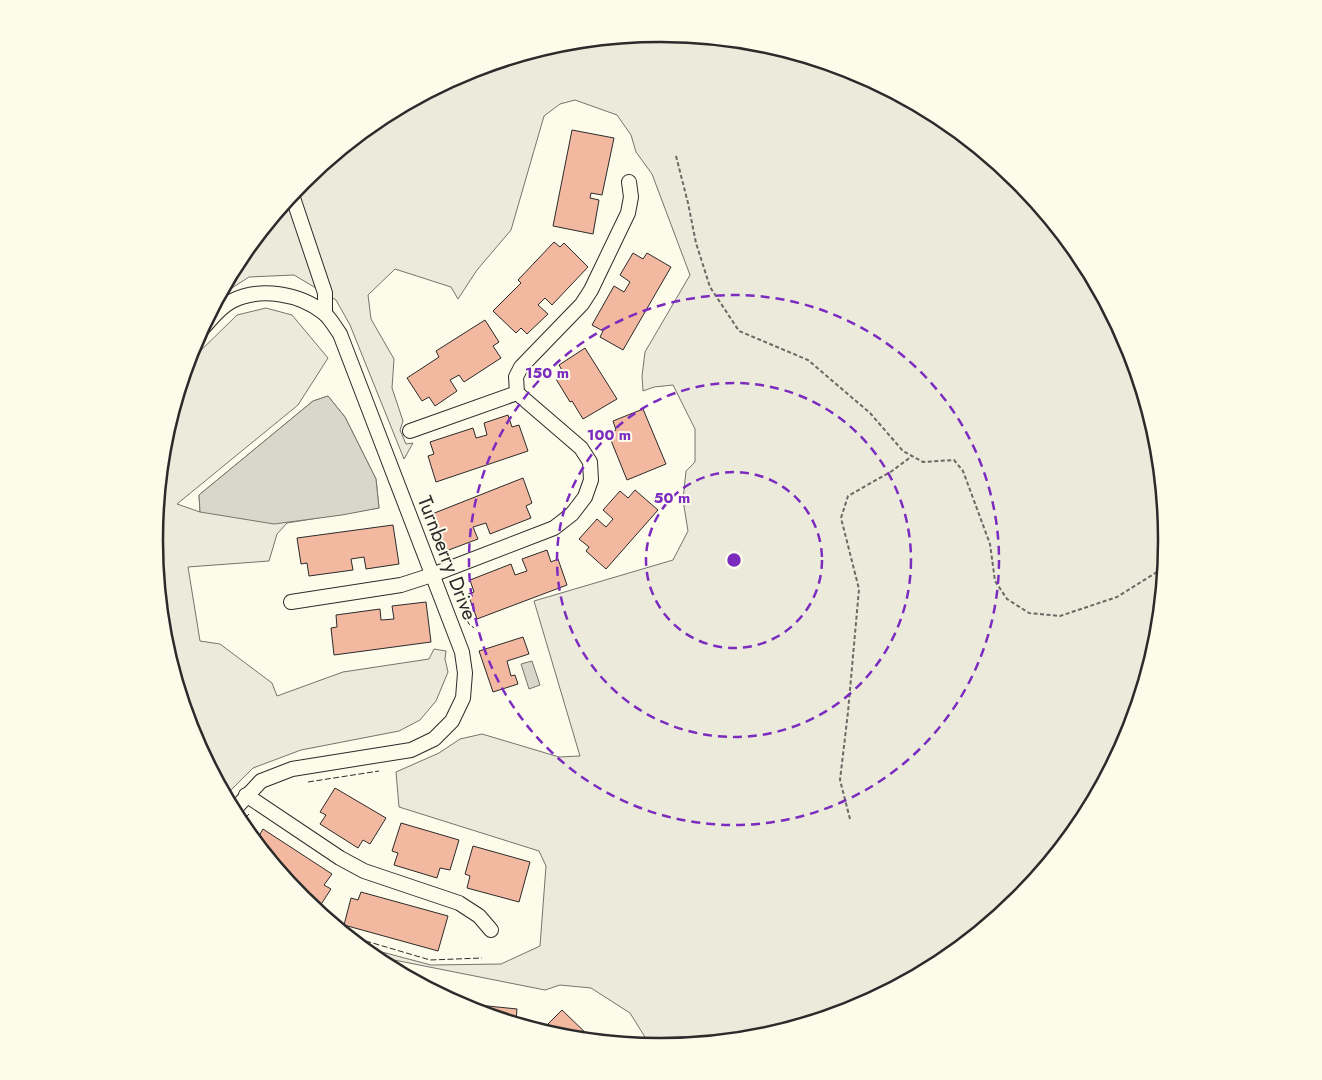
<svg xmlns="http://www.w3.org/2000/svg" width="1322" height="1080" viewBox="0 0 1322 1080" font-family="Jost,sans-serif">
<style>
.green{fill:#ecebdb;stroke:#74746e}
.water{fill:#d8d7c9;stroke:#74746e}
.building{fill:#f2b8a0;stroke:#2b2b2b}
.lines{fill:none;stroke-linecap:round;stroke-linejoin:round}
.minor-casing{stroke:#2b2b2b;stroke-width:16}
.path{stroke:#6a6964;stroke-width:2;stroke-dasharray:4 2.5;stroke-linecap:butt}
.minor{stroke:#fdfbea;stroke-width:14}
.fence{stroke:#2b2b2b;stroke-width:1;stroke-dasharray:6 2.5;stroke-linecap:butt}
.ring{fill:none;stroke:#7b2cbf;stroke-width:2.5;stroke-dasharray:9 6}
.labels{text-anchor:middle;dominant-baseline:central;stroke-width:4;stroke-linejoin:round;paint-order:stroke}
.street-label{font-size:20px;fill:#2b2b2b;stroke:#fdfbea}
.rim{fill:none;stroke:#2b2b2b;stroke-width:2.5}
.centre{fill:#7b2cbf;stroke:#fdfbea;stroke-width:2.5}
.ring-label{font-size:15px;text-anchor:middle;font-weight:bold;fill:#7b2cbf;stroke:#fdfbea;stroke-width:4;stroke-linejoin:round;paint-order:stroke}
</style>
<rect width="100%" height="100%" fill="#fdfbea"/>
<g class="green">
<polygon points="661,34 760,44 855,72 942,119 1019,182 1082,259 1129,347 1158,442 1167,540 1157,639 1129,734 1082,821 1019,898 942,961 854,1008 759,1037 661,1046 648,1045 648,1042 630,1013 591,988 560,985 545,990 374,956 363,947 431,965 501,964 540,946 546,866 539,851 399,807 396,772 439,753 460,739 482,734 559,757 580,756 534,601 673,560 688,531 683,500 686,471 695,462 695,429 673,385 654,387 643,391 642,376 645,352 690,275 652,174 636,152 631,135 617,115 575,100 560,104 544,116 511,230 477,270 458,299 451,287 395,269 368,295 371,319 394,359 392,388 403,421 400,430 406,444 413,443 404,459 350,325 336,300 294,275 249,277 221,295 240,259 303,182 380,119 468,72 563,43"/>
<polygon points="266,308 292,315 328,358 298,405 177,504 200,512 199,495 313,401 328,396 345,417 376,479 379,508 287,523 277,534 269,561 188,567 200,641 220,644 272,683 277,696 343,672 429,659 434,649 446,651 445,659 448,672 436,701 420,720 399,731 301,750 253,768 226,795 193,733 164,638 155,540 165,441 189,362 237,315"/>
</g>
<g class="water">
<polygon points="328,396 345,417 376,479 379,508 342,515 274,524 200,512 199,495 313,401"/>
<polygon points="532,661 540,685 529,689 521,664"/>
</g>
<g class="building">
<polygon points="572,130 614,138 602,195 591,193 590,198 599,200 593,234 553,226"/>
<polygon points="554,242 560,247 564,243 588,267 552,305 545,298 538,305 548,314 527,334 521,328 516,333 493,311 521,283 518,280"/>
<polygon points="633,253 643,259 647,253 671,267 623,350 600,337 603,331 592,325 614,286 624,292 630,282 620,275"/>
<polygon points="485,320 499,342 493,346 501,358 464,382 459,375 450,380 457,391 435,406 429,397 422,401 407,378 439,357 436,351"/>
<polygon points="585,348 617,399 583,419 572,401 570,402 556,379 564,374 559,365"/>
<polygon points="643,409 666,464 627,480 608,433 616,430 613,421"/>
<polygon points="508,415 512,427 519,425 528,451 436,482 428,456 434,454 430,442 473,428 476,438 487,435 484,423"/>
<polygon points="523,478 532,503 526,506 531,518 490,534 486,523 473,527 478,539 446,551 432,514"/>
<polygon points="635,490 658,510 606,569 586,551 589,547 579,539 597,519 606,527 613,519 603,510 620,491 628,498"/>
<polygon points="393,525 399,564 366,569 364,557 351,559 353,570 309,576 307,563 301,564 297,538"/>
<polygon points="547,550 551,562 558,559 567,585 477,619 468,594 474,592 470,580 511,564 515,575 527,571 522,559"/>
<polygon points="426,602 431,642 334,655 331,628 337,627 336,615 380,609 381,620 394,619 392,606"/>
<polygon points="523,637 529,654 507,661 511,676 515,675 518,684 493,692 479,651"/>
<polygon points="335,788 386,818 370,844 363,840 358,848 320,824 326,815 320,812"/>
<polygon points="401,823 459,840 450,870 440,868 437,878 394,865 398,853 392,851"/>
<polygon points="263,829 332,874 324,885 331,889 318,909 303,898 251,834 252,832 259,836"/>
<polygon points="473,846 530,862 519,902 467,888 470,876 465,874"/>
<polygon points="361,892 448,916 438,951 344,925 351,898 358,900"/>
<polygon points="458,1003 517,1009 516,1022 467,1008"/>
<polygon points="562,1010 592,1039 562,1036 542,1030"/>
</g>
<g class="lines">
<g class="minor-casing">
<g id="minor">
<polyline points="292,195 325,293 325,314"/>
<path d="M204 327C212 318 220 307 232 301 260 287 299 293 324 313 330 318 335 327 340 334L462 652 465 673 463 698 452 721 434 739 411 750 292 769 261 781 234 810"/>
<polyline points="410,431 517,393"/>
<polyline points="291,602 401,585 432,575 554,528 572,514 585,497 591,480 590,462 581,448 517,393 516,377 521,367 582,304 591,290 628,213 631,197 629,182"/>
<polyline points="246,795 340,858 364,871 459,903 479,916 491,930"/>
</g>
</g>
<g class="path">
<polyline points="676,156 688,203 696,243 710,287 739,331 808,360 870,413 903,451 923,462 954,460 963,471 990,544 995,581 1007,599 1029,613 1060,616 1117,597 1165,567"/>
<polyline points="850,819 840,780 848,712 859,589 841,518 848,496 892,471 912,456"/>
</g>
<use href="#minor" class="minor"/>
<g class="fence">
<polyline points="463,612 469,624 474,628"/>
<polyline points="308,782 379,771"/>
<polyline points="241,823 249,814"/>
<polyline points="349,936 430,960 482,958"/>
</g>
</g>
<g class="ring">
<circle cx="734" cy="560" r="88"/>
<circle cx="734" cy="560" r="177"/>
<circle cx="734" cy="560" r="265"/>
</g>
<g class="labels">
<g class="street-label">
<text transform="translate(447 558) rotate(69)">Turnberry Drive</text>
</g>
</g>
<path d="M0 0H1322V1080H0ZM660 42H661A497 497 0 0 1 1158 539V541A497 497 0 0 1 661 1038H660A497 497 0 0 1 163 541V539A497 497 0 0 1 660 42Z" fill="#fdfbea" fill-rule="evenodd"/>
<path class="rim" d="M660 42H661A497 497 0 0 1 1158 539V541A497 497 0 0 1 661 1038H660A497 497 0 0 1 163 541V539A497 497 0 0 1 660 42Z"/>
<circle cx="734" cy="560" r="8" class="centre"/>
<g class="ring-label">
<text x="547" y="378">150 m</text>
<text x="609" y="440">100 m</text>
<text x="672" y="503">50 m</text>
</g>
</svg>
